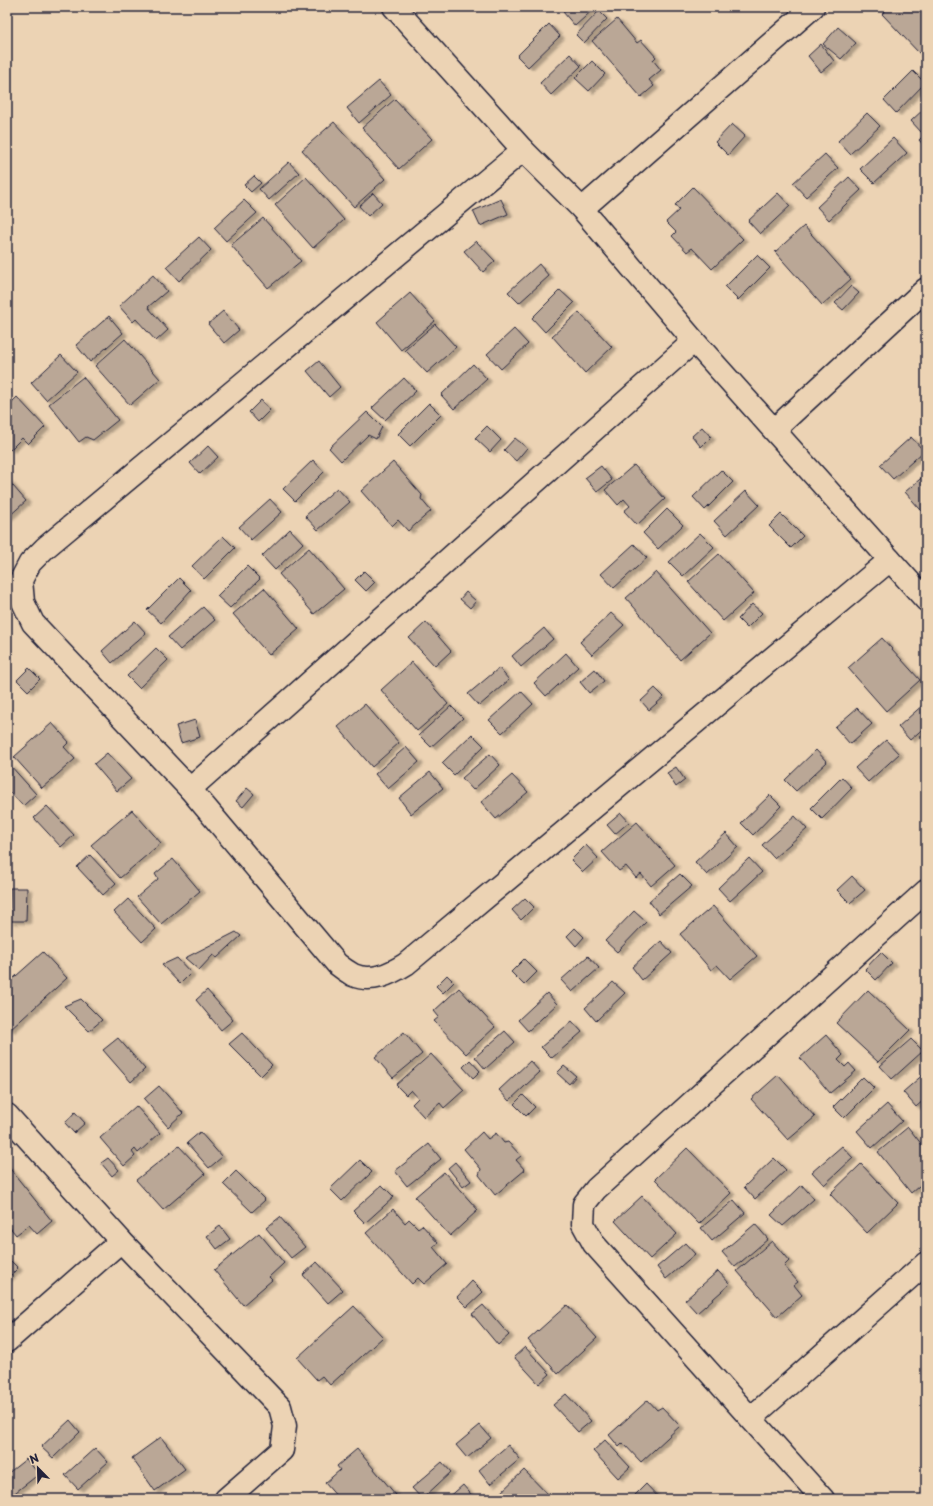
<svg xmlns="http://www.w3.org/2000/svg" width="933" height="1506" viewBox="0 0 933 1506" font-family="'Playpen Sans',sans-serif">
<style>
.building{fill:#baa796;stroke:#22223b;filter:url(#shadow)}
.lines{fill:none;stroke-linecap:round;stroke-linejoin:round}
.minor-casing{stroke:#22223b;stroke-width:25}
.minor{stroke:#ecd3b4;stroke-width:22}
</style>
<defs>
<filter id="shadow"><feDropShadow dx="4.5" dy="2.5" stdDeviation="1" flood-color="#0004"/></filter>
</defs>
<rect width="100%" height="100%" fill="#ecd3b4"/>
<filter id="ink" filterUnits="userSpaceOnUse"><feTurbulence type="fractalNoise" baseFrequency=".025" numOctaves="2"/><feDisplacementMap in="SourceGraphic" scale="8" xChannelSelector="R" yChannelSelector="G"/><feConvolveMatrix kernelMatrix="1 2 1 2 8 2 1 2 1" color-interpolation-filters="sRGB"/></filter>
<g filter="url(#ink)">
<g class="building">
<polygon points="569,7 596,7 575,26 563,12"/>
<polygon points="889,7 926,7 926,48 920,54 882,14"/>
<polygon points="599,11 607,19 584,43 576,35"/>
<polygon points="617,19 637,43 641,40 656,57 653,60 661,70 649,80 654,86 641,97 592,41"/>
<polygon points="549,24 560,36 528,67 517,56"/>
<polygon points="838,27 856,43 841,59 823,44"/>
<polygon points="821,44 834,61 821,72 808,56"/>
<polygon points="570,54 581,66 551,95 540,83"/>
<polygon points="592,61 605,74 589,91 575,78"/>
<polygon points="913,71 925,83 896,113 884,100"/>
<polygon points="379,81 391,95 359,123 347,108"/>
<polygon points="395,99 432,139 399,169 362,128"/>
<polygon points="926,107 926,129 922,133 911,121"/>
<polygon points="867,113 880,126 850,154 838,141"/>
<polygon points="334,122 385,179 354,207 302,150"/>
<polygon points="732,124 745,136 728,155 715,142"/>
<polygon points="926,133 926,148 919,140"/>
<polygon points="893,138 907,153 874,183 860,169"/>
<polygon points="825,154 838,168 806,197 793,183"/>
<polygon points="289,162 299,173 269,200 259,189"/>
<polygon points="254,176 261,183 251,192 244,185"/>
<polygon points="306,177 344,220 313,248 275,205"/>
<polygon points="849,177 861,190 829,220 817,207"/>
<polygon points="693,187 743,239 712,269 692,248 687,252 672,236 676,232 666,222 679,210 675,205"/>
<polygon points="373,193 382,203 368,216 359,206"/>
<polygon points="778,193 790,206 760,234 748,221"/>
<polygon points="501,199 508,214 480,226 473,211"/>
<polygon points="244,200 257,213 226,241 214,228"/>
<polygon points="263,218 301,261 268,288 231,245"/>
<polygon points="804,226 851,279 822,305 775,252"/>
<polygon points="199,237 211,250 179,281 166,267"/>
<polygon points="476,241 495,261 483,272 464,251"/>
<polygon points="757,255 770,268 738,300 725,287"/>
<polygon points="539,264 549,276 519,303 508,292"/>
<polygon points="153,275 167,291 148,307 168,330 156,341 136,319 133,322 119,306"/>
<polygon points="851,286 859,293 843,310 835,303"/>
<polygon points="560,290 574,303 545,332 532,318"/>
<polygon points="410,293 435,321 401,350 377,322"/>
<polygon points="223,311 239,330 224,343 208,324"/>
<polygon points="579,312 612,347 585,373 552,336"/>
<polygon points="109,316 123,333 90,362 76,345"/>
<polygon points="435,324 456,347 427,373 405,350"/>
<polygon points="514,329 528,344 501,369 487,354"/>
<polygon points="125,339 160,379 130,405 95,366"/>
<polygon points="61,355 77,372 46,400 31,383"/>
<polygon points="319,361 340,387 329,397 307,371"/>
<polygon points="473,364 487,379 454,409 441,395"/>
<polygon points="83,377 118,420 93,440 86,437 79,442 49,404"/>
<polygon points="404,378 416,391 385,420 372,408"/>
<polygon points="17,397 45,427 28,444 22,438 10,450 7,447 7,407"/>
<polygon points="261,400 270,410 258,422 249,412"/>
<polygon points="429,403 441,415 410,446 398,434"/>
<polygon points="367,412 382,427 376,439 368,435 341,461 329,448"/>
<polygon points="487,426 501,440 490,452 475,438"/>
<polygon points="702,427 711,437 701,447 692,436"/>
<polygon points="911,437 924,451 893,479 880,465"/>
<polygon points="515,438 527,448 516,461 504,450"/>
<polygon points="208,446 218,457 200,474 190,463"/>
<polygon points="313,460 324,472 295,501 283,489"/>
<polygon points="393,462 422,495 421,499 431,511 408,531 398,520 392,526 361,491"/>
<polygon points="634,465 665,499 637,525 624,511 630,506 624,499 618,505 605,490"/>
<polygon points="601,466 612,480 597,492 585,478"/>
<polygon points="721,470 733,482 705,510 693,497"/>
<polygon points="926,474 926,516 905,492"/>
<polygon points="7,479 26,501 7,518"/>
<polygon points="337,488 350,502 318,530 305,516"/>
<polygon points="746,491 759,505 727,535 714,521"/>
<polygon points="270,499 282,512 251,540 239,527"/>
<polygon points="667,509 683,525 658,549 643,533"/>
<polygon points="781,514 803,536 791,548 769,526"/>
<polygon points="290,529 303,543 275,570 262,556"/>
<polygon points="700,533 714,547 683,576 669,562"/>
<polygon points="223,536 235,548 204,579 192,566"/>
<polygon points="634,544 647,558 614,588 601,574"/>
<polygon points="309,548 344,589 314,614 279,574"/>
<polygon points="719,554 754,593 723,621 688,582"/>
<polygon points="247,566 260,579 230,608 217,596"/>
<polygon points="364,571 375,582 366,591 355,580"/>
<polygon points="656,572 710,633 680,660 626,598"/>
<polygon points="179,578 191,590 161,623 147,610"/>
<polygon points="264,588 299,629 269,655 233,614"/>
<polygon points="466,592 476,601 470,608 460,599"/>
<polygon points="752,604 762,613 747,628 738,619"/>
<polygon points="203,607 215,620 180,650 168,637"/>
<polygon points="611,613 624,625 592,655 580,642"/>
<polygon points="135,621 146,633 112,663 102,651"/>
<polygon points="426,622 451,651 435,666 409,638"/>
<polygon points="544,628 553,639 521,667 512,656"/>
<polygon points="882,638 920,680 886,711 848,668"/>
<polygon points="156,648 168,660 139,688 127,676"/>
<polygon points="566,653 578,667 546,696 534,683"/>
<polygon points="412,662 448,704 417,731 381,690"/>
<polygon points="29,668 40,679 28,691 17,680"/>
<polygon points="499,668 509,680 479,706 468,694"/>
<polygon points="595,669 604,681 589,693 580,682"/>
<polygon points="655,688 664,697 649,710 641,701"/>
<polygon points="521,691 533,704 502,733 489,720"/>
<polygon points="925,703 926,726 910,740 898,727"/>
<polygon points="365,704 399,743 372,767 338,727"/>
<polygon points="451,706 463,718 431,747 419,735"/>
<polygon points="857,708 872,724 850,744 835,727"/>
<polygon points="195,720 200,737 181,743 176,726"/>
<polygon points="52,723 69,742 64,747 75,759 42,788 14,757"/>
<polygon points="472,734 484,746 454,775 442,763"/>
<polygon points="886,740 899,754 868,782 855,768"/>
<polygon points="406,747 419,762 388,789 375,774"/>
<polygon points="816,750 827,762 796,791 785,780"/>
<polygon points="107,753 131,779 117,791 94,764"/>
<polygon points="490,754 500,765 473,790 462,778"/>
<polygon points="10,765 36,794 23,806 7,789 7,768"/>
<polygon points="676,767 685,780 676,787 667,773"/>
<polygon points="430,772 443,788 411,814 399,798"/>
<polygon points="512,775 528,792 496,819 481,802"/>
<polygon points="842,777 852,788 822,819 811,808"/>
<polygon points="247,788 254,794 243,807 236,801"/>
<polygon points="770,795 781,806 753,835 741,823"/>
<polygon points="47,806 74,835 61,847 34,818"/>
<polygon points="132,810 161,843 120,878 91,845"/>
<polygon points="621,813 629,822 615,834 607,825"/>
<polygon points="795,816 807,829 774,858 762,845"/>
<polygon points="637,822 675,865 651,886 641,874 636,878 626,866 619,871 602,852"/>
<polygon points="726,833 738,847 707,875 695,862"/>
<polygon points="586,845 598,858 583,872 571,860"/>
<polygon points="90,855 116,883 103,895 77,867"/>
<polygon points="749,858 762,872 730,901 718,888"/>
<polygon points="173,859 200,891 161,924 137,897 158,879 155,874"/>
<polygon points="680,874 692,886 659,914 649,901"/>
<polygon points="852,876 865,890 850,903 837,890"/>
<polygon points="10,888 27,888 26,921 9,921"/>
<polygon points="525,898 534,907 521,920 512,910"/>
<polygon points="128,899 156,929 142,942 114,912"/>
<polygon points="713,906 757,956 730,979 717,965 711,970 680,934"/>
<polygon points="634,911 646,922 617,952 605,941"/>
<polygon points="575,928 584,937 576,946 567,936"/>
<polygon points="236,932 241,936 217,958 213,955 199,970 185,958"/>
<polygon points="661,941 672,953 642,980 632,967"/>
<polygon points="43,952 67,978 10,1030 7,1027 7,984"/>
<polygon points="881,952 892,963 876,980 865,969"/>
<polygon points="588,956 599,968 572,992 561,980"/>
<polygon points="177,958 191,973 180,984 162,965"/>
<polygon points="524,959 537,972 524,985 511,972"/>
<polygon points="447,975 454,982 443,993 436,986"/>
<polygon points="613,982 625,993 596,1021 585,1008"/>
<polygon points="459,988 495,1027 466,1054 434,1021 439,1017 434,1011"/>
<polygon points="207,990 233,1020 221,1030 196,1000"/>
<polygon points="868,990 910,1030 878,1062 836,1023"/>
<polygon points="547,993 557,1004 528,1031 518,1020"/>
<polygon points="81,999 102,1020 89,1031 64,1006"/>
<polygon points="572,1021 582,1032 552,1058 541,1047"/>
<polygon points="505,1031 515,1042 485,1069 475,1057"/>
<polygon points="404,1032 422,1054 393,1078 375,1057"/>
<polygon points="242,1033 272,1065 261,1076 229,1044"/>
<polygon points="826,1035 843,1055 838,1060 845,1067 849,1063 856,1071 830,1093 800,1058"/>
<polygon points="118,1038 145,1069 131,1082 103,1050"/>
<polygon points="911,1039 923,1051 892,1079 880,1066"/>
<polygon points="431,1054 464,1090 444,1108 440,1103 424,1117 412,1104 418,1098 411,1090 406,1095 396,1085"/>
<polygon points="470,1060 480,1071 473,1078 463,1067"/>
<polygon points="530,1061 540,1072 509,1101 499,1090"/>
<polygon points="564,1066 576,1076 569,1084 557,1073"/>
<polygon points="926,1072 926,1098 916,1107 903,1092"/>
<polygon points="778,1075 815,1117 788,1140 751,1099"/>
<polygon points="863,1077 874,1088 844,1118 833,1107"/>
<polygon points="159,1086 183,1113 168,1127 144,1099"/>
<polygon points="523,1095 535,1107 526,1116 514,1104"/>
<polygon points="887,1104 902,1121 872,1148 857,1131"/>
<polygon points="136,1106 160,1133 138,1153 135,1149 132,1152 135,1156 124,1166 100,1138"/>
<polygon points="75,1112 85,1123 74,1133 65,1123"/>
<polygon points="908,1127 926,1150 926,1180 911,1193 878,1152"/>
<polygon points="200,1132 222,1157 209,1168 187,1143"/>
<polygon points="482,1132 488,1139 496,1133 504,1143 508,1142 521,1156 516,1160 525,1170 495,1195 479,1175 481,1169 464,1149"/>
<polygon points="429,1144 441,1159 407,1186 395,1171"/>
<polygon points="179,1146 205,1174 163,1210 136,1180"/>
<polygon points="842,1146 853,1158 824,1185 812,1172"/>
<polygon points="687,1148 731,1193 699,1224 655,1179"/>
<polygon points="108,1158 119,1170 112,1176 101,1163"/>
<polygon points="774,1158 786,1170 755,1199 744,1187"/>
<polygon points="360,1160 372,1172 342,1201 330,1189"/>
<polygon points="455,1162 471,1181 463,1187 448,1168"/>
<polygon points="861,1164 898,1203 867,1233 830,1194"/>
<polygon points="7,1165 52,1221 37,1234 29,1225 16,1235 7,1224"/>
<polygon points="236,1171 265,1200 252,1212 223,1184"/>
<polygon points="444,1172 478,1210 450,1236 415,1197"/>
<polygon points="382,1185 394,1197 365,1223 353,1211"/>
<polygon points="802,1185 814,1199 783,1226 771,1215"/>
<polygon points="642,1196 677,1234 650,1259 615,1221"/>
<polygon points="734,1200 745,1213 712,1241 701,1228"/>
<polygon points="393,1209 405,1223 409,1219 418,1228 422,1225 438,1243 433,1247 447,1264 424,1284 418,1278 412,1284 366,1233"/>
<polygon points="280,1217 305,1247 291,1258 266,1228"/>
<polygon points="755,1224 768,1239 735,1267 722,1252"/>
<polygon points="220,1226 230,1239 217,1249 207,1236"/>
<polygon points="259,1233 284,1263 269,1277 272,1280 243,1305 214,1270"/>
<polygon points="772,1241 789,1261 784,1266 798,1282 794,1285 802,1295 777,1317 737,1271"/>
<polygon points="685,1243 695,1254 666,1279 657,1267"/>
<polygon points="9,1259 18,1268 7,1279 7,1261"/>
<polygon points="317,1262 343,1290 328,1303 303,1275"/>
<polygon points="718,1271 730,1284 697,1313 685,1300"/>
<polygon points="472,1281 483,1292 467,1307 457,1297"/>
<polygon points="483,1305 509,1335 498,1345 472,1314"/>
<polygon points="567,1305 597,1338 558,1374 528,1340"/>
<polygon points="354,1306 383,1337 330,1385 322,1376 317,1380 297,1358"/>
<polygon points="525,1347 550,1374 539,1384 514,1357"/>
<polygon points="566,1394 591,1421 578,1432 553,1405"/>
<polygon points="648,1400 657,1410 662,1407 680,1426 641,1462 623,1443 619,1447 609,1435"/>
<polygon points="70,1420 80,1432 53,1458 41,1447"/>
<polygon points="480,1425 491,1438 467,1458 456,1445"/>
<polygon points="161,1437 185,1469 155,1491 132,1458"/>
<polygon points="605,1440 630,1467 618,1478 593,1451"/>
<polygon points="508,1445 520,1459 490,1484 479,1470"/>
<polygon points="95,1448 108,1462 78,1489 65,1475"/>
<polygon points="357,1449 396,1495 391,1499 339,1499 325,1483 340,1470 337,1466"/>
<polygon points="26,1459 39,1474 7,1499 7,1474"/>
<polygon points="442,1462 451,1472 422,1499 412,1488"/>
<polygon points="524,1470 552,1499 501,1499 498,1495"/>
<polygon points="646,1484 660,1499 638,1499 635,1495"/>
<polygon points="463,1485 475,1499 447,1499"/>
</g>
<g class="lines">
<g class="minor-casing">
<g id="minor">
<polyline points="394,7 523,150 582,209 694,341 926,600"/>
<path d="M523 150 45 548 30 563 21 580 23 602 33 623 190 789 337 964C342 968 348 972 353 975 372 983 390 974 406 964L890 560"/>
<polyline points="582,209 813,7"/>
<polyline points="774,430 926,289"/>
<polyline points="190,789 694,341"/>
<polyline points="7,1115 121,1241 280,1407 285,1426 282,1450 226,1499"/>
<polyline points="7,1341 121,1241"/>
<polyline points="751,1418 926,1263"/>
<polyline points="823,1499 594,1244 583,1224 584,1204 596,1189 926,891"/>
</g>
</g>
<use href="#minor" class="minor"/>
</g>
</g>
<rect width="933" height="1506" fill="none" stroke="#ecd3b4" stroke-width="24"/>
<rect x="12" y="12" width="909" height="1482" fill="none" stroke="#22223b" stroke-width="1.5" filter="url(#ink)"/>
<g transform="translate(38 1468) rotate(337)" stroke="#ecd3b4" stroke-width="3" paint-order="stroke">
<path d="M0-3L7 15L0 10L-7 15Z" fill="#22223b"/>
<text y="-6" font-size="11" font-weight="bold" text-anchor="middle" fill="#22223b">N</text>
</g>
</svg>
